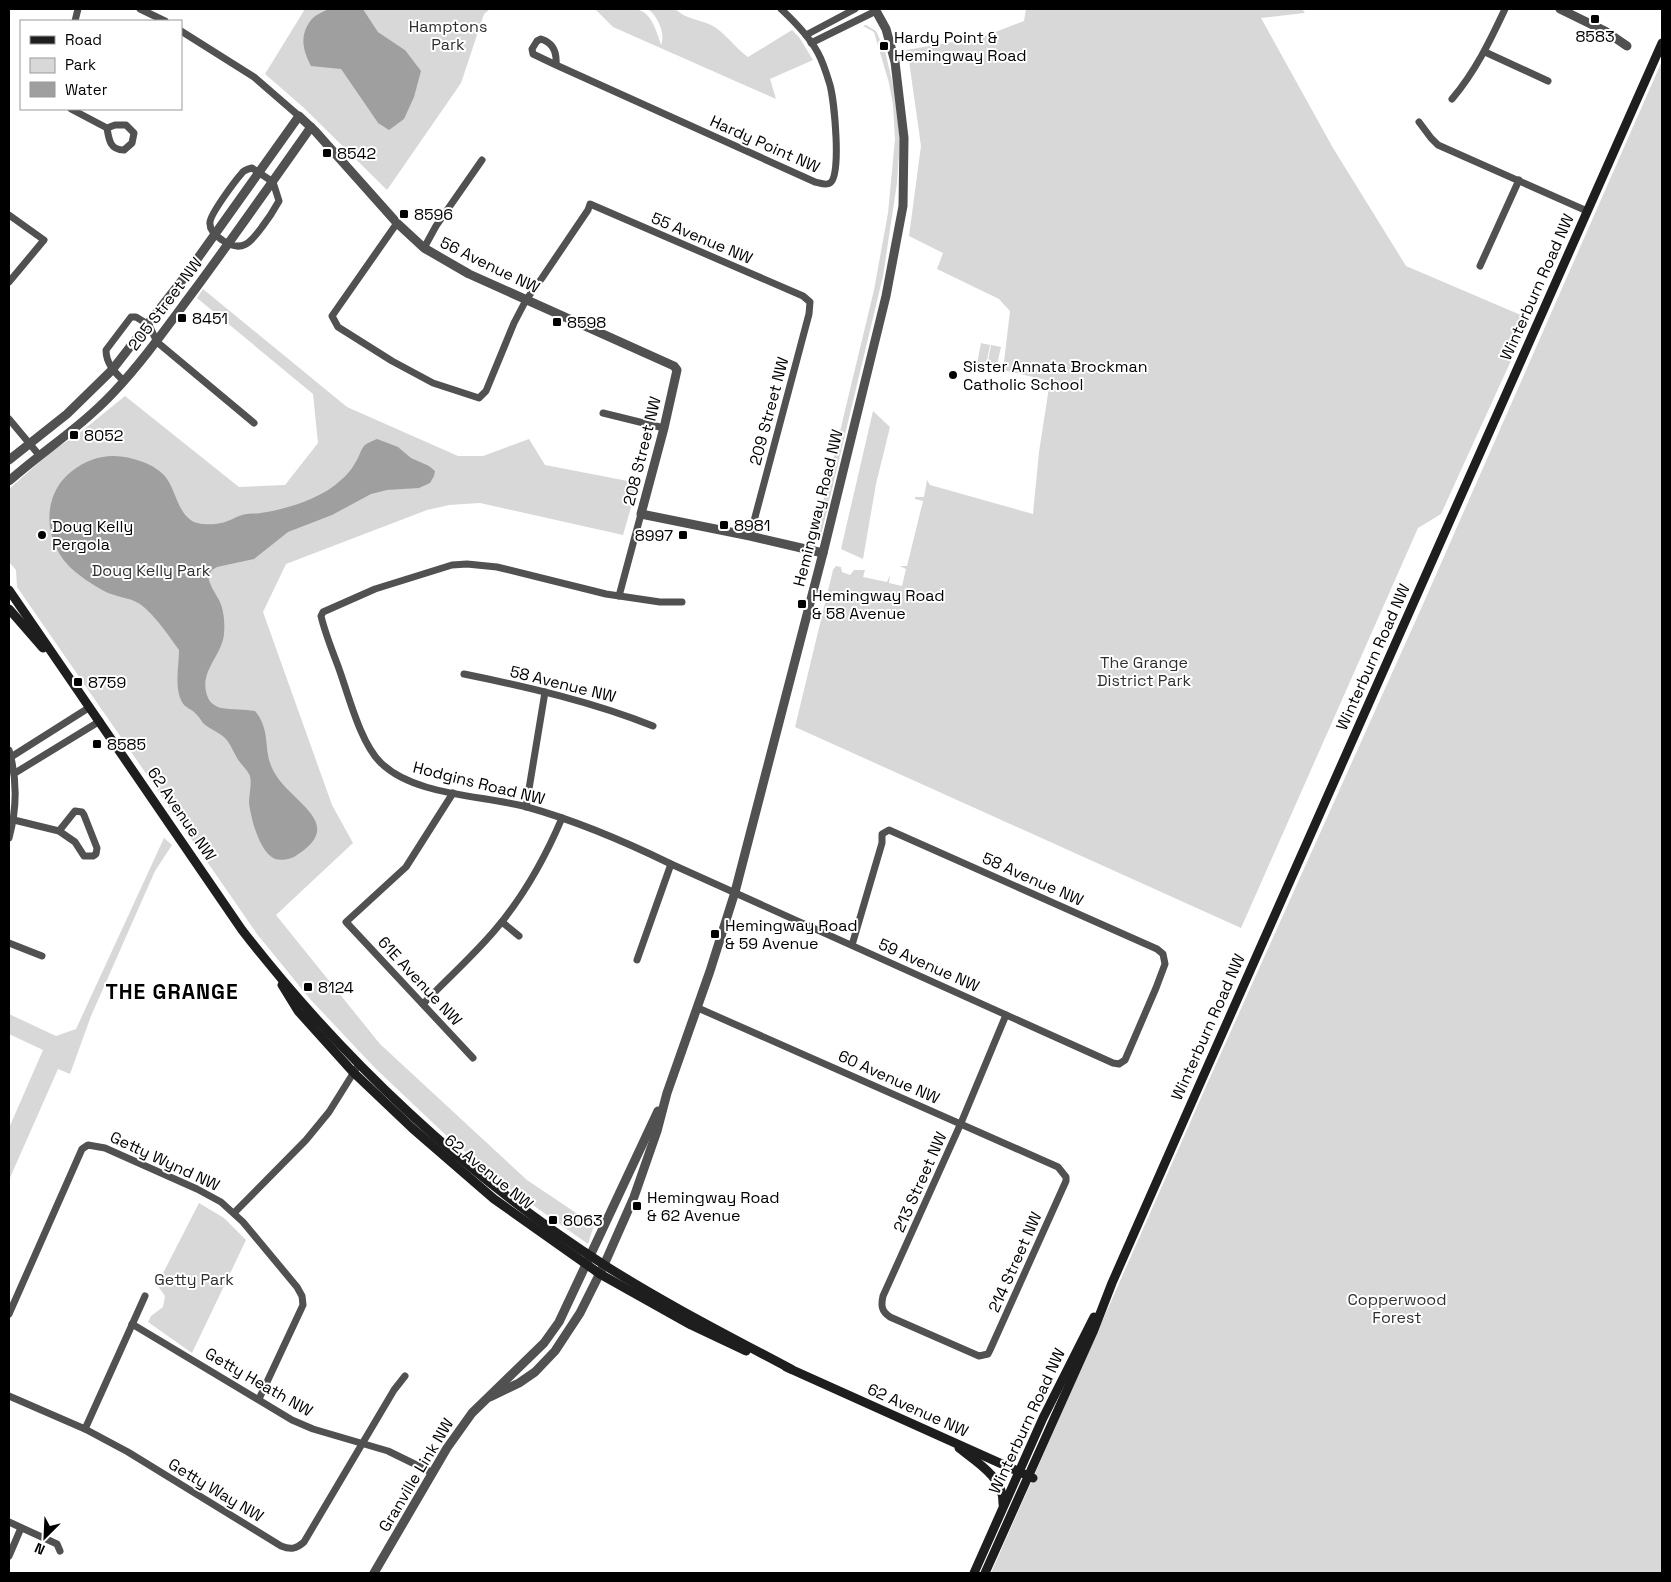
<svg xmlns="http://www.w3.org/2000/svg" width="1671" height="1582" viewBox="0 0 1671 1582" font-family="'Space Grotesk',sans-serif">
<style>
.green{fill:#d8d8d8}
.water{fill:#9f9f9f}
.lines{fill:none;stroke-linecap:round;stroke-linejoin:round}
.minor{stroke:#515151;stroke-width:7}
.tertiary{stroke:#515151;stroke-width:9}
.secondary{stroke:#1e1e1e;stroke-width:9}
.poi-dot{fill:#000;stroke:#fff;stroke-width:2}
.labels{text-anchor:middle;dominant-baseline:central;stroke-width:4;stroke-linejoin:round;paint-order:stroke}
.park-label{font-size:16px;fill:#2f2f2f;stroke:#fff}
.poi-label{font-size:16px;fill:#000;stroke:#fff;text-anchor:start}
.street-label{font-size:16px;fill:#000;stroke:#fff}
.district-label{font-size:21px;font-weight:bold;letter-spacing:1px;fill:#000;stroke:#fff}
</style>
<rect width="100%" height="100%" fill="#fff"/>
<g class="green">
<polygon points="305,9 328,9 312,19 341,69 378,123 405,50 378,32 363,9 490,9 484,14 461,83 387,190 303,107 265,74"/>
<path d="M595 9C638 9 648 0 661 45 666 34 657 15 648 9H675C686 19 698 19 711 25 724 31 736 49 748 57L792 30 799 37 813 60 770 79 776 99 613 27Z"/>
<polygon points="1026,9 1302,9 1305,13 1261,18 1333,148 1406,266 1530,319 1441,514 1418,528 1241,928 795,727 833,570 836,566 841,567 842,572 850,575 854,570 865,570 863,577 887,582 890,575 889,583 902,586 906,569 900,566 907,566 923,501 915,499 915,497 924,497 927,480 930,485 1033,514 1039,452 1050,381 1003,370 1010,311 999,299 937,269 943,253 909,236 921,146 909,61 906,50 982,37 1024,21"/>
<path d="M866 25 876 31 885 51 894 89 900 140 897 183 883 276 821 535C817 538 813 540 808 539L816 531 874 290 888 213 895 139 893 105 889 83 874 32 863 26Z"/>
<polygon points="1662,61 1662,1573 991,1573 1208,1082 1424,602"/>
<polygon points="203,289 347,407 458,456 483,456 529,439 545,465 638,483 623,535 480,503 449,505 427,510 286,564 263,612 332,805 353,843 276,915 380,1044 527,1180 594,1225 588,1244 510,1189 450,1139 375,1068 310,999 257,934 17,587 16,570 9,562 9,489 53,450 77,435 125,396 239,487 285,485 318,443 313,394 197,298"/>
<polygon points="981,343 990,345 985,371 976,369"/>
<polygon points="991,345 1001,347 995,373 986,371"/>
<polygon points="873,411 890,427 876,484 863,559 841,549"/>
<polygon points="164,838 172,845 155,871 91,1016 70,1074 58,1069 9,1180 9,1128 43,1050 9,1034 9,1014 56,1036 76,1029"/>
<polygon points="199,1203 224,1218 246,1240 192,1353 148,1322 151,1316 163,1307 165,1296 157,1285"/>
</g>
<g class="water">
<path d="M328 9H363L378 32 405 50 421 71 414 97 404 119 389 130 378 123 341 69 311 66C303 50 299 36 311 20 315 15 323 12 328 9Z"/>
<path d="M377 439 398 447 411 458 429 466 435 471 434 476 430 483 419 488 387 490 371 494 332 515 288 532 254 559 217 567 212 570 208 576C210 586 214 591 219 600 224 610 225 623 224 634 222 656 199 671 207 695 209 702 214 706 221 708 232 710 244 709 255 711 271 730 263 748 272 768 286 801 349 822 297 855 292 859 282 861 275 859 259 852 251 818 249 803 249 794 252 785 250 776 248 771 242 765 239 761 234 754 231 744 225 738 219 732 209 729 203 723 201 720 199 717 196 714 192 709 185 708 182 702 174 688 179 666 179 650 168 635 155 615 140 604 129 597 115 597 104 591 93 585 76 574 68 565 43 538 42 494 72 471 94 454 117 452 143 462 151 465 162 471 167 479 176 492 178 512 192 521 198 525 214 525 221 523 228 522 235 517 242 515 248 513 255 514 261 513 287 509 321 499 341 480 346 476 352 469 355 463 359 458 360 451 364 446 366 443 373 441 377 439Z"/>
</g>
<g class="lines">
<g class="minor">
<polyline points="140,9 165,21"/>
<polyline points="75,21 78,9"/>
<polyline points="181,31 254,77 299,116"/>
<polyline points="806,35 855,9"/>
<polyline points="811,43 876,11"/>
<polyline points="1485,52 1548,81"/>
<path d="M556 65 533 54 532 49 537 41 541 39C554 43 557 53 556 65L815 182C820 183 826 186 830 183 842 176 834 100 830 85 827 75 823 62 818 53 809 36 795 22 781 9"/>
<path d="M1452 99C1475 72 1490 41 1505 9"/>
<path d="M71 109 107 128C109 140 110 150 124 150L132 143 134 133 126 125H115L107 128"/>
<polyline points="1419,122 1431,138 1438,145 1587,211"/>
<path d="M252 168 273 182 279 201C274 210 269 218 262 227 251 242 242 254 222 240 216 236 209 230 210 222 211 213 235 181 242 173 244 170 248 169 252 168Z"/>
<polyline points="9,215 44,240 9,282"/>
<polyline points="397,223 332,316 338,327 392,361 433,383 479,398 486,391 514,323 526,300 542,278 588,210 590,204 803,296 810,302 809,314 750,536"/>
<polyline points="424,248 436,226 482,160"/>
<polyline points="1480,266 1519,180"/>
<path d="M124 381C114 372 106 363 106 350L131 317H136L149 325 157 342 254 423"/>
<polyline points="603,413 664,428"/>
<polyline points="9,419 39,455"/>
<polyline points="619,596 641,514"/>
<path d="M682 602H660L606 594 497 567 467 564 452 565 375 589 323 612 321 616C325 633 332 650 338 666 348 693 360 743 381 763 415 796 482 795 527 807 577 821 624 841 671 864L1113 1063 1119 1064 1125 1060 1156 988 1165 964 1163 954 1157 949 889 830 882 834V843L852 945"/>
<path d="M464 674C528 687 593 702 653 726"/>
<path d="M9 750C17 778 17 809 9 838"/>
<polyline points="11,757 90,707"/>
<polyline points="15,773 100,721"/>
<polyline points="453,793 406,867 346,922 473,1058"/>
<polyline points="526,807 545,692"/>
<polyline points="14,820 59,831 75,811 82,812 84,815 97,848 96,854 93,856 84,856 75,842 59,831"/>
<polyline points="502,922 519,936"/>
<polyline points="9,943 42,956"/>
<polyline points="637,960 671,864"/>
<path d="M423 1004C447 979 473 956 495 930 524 896 545 858 562 818"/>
<path d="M698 1008 1058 1167 1066 1177V1181L990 1350 988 1354 979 1356 890 1317C881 1311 881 1305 883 1296L961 1123 1006 1015"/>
<polyline points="234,1213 306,1140 329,1112 359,1064"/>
<polyline points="9,1314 82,1149 88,1145 105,1148 197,1189 221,1202 243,1222 297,1287 302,1296 303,1305 259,1399"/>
<polyline points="132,1324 292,1420 313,1429 388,1451 433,1473"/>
<path d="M9 1396 85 1429 128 1452 281 1546C291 1550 296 1549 304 1542L394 1390 405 1376"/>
<polyline points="85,1429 145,1296"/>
<polyline points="9,1522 57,1544 60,1551"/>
<polyline points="9,1556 21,1528"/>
</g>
<g class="tertiary">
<polyline points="1560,9 1605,31 1627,46"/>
<polyline points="9,460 67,414 112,370 183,279 299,116 315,131 397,223 424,248 469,274 674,366 677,370 664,428 641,514 750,536 823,553"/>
<path d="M9 481C43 451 82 426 113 393 144 360 169 324 196 288 235 235 273 181 311 127"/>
<polyline points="490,1397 519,1383 535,1372 555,1351 580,1313 604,1265 634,1197 657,1131 667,1093 710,971 735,892 823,553 886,296 903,206 904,138 895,62 886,29 875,9"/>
<polyline points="374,1573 447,1448 472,1413 544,1343 559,1322 658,1111"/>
</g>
<g class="secondary">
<path d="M9 590 242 930C341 1058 469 1179 606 1266 666 1304 729 1336 791 1369"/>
<polyline points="9,609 43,648"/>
<polyline points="282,985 298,1011 353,1072 412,1128 494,1199 600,1274 691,1325 746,1351"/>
<polyline points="786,1367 1033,1478"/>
<path d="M959 1448C977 1462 1005 1479 1003 1504"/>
<polyline points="974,1573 1043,1418 1094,1317"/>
<polyline points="985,1573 1093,1332 1112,1283 1198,1088 1662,43"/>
</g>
</g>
<g class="poi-dot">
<rect x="1590" y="14" width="10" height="10" rx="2.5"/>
<rect x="879" y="41" width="10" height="10" rx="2.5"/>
<rect x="322" y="148" width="10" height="10" rx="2.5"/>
<rect x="399" y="209" width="10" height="10" rx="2.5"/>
<rect x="177" y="313" width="10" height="10" rx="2.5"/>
<rect x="552" y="317" width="10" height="10" rx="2.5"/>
<circle cx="953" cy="375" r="5"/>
<rect x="69" y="430" width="10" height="10" rx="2.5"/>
<rect x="719" y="520" width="10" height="10" rx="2.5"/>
<circle cx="42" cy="535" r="5"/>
<rect x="678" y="530" width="10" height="10" rx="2.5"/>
<rect x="797" y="599" width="10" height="10" rx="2.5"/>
<rect x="73" y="677" width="10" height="10" rx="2.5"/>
<rect x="92" y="739" width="10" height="10" rx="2.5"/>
<rect x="710" y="929" width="10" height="10" rx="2.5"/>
<rect x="303" y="982" width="10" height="10" rx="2.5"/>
<rect x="632" y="1201" width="10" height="10" rx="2.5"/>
<rect x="548" y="1215" width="10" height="10" rx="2.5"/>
</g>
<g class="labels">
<g class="park-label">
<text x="448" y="26">Hamptons<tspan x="448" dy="18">Park</tspan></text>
<text x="151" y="570">Doug Kelly Park</text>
<text x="1144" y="662">The Grange<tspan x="1144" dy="18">District Park</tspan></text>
<text x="194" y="1279">Getty Park</text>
<text x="1397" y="1299">Copperwood<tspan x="1397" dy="18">Forest</tspan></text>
</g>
<g class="poi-label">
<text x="1595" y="36" text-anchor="middle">8583</text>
<text x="894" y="37">Hardy Point &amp;<tspan x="894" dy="18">Hemingway Road</tspan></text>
<text x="337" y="153">8542</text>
<text x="414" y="214">8596</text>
<text x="192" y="318">8451</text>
<text x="567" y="322">8598</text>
<text x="963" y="366">Sister Annata Brockman<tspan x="963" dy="18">Catholic School</tspan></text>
<text x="84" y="435">8052</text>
<text x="734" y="525">8981</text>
<text x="52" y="526">Doug Kelly<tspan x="52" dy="18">Pergola</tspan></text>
<text x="673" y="535" text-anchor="end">8997</text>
<text x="812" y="595">Hemingway Road<tspan x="812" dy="18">&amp; 58 Avenue</tspan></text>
<text x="88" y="682">8759</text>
<text x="107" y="744">8585</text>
<text x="725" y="925">Hemingway Road<tspan x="725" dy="18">&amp; 59 Avenue</tspan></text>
<text x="318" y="987">8124</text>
<text x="647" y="1197">Hemingway Road<tspan x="647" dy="18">&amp; 62 Avenue</tspan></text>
<text x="563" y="1220">8063</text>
</g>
<g class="street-label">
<text transform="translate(765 144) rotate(24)">Hardy Point NW</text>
<text transform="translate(702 238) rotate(23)">55 Avenue NW</text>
<text transform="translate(490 265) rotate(26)">56 Avenue NW</text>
<text transform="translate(1537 287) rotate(-66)">Winterburn Road NW</text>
<text transform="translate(165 304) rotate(-53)">205 Street NW</text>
<text transform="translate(769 411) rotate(-75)">209 Street NW</text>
<text transform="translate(642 451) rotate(-76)">208 Street NW</text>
<text transform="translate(818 508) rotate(-76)">Hemingway Road NW</text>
<text transform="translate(1373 657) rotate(-66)">Winterburn Road NW</text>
<text transform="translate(563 684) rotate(14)">58 Avenue NW</text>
<text transform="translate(479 783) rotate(14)">Hodgins Road NW</text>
<text transform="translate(182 814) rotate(56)">62 Avenue NW</text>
<text transform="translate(1033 879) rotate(24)">58 Avenue NW</text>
<text transform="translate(929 965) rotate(24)">59 Avenue NW</text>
<text transform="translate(420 981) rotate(47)">61E Avenue NW</text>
<text transform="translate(1208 1027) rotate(-66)">Winterburn Road NW</text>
<text transform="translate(889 1077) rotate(24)">60 Avenue NW</text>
<text transform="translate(165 1161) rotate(25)">Getty Wynd NW</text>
<text transform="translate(489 1172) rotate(39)">62 Avenue NW</text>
<text transform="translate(920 1182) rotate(-66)">213 Street NW</text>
<text transform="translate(1015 1262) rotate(-66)">214 Street NW</text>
<text transform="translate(259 1382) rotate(30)">Getty Heath NW</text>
<text transform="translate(918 1410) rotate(24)">62 Avenue NW</text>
<text transform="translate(1027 1421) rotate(-65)">Winterburn Road NW</text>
<text transform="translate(416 1475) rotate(-59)">Granville Link NW</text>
<text transform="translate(216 1490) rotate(31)">Getty Way NW</text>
</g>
<g class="district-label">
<text x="172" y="991">THE GRANGE</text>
</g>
</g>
<rect width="1671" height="1582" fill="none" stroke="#000000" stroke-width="20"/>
<rect x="20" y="20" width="162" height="90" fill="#ffffff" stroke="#999999"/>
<rect x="30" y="36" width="25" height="8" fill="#1e1e1e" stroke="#999999"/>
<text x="65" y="45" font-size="15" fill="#000000">Road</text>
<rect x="30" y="58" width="25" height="15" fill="#d8d8d8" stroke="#999999"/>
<text x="65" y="70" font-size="15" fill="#000000">Park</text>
<rect x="30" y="82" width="25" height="15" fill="#9f9f9f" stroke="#999999"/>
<text x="65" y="95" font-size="15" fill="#000000">Water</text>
<g transform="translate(45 1537) rotate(204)" stroke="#ffffff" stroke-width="4" paint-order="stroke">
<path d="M0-4L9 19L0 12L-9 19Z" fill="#000000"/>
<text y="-8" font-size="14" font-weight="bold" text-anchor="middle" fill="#000000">N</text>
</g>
</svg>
